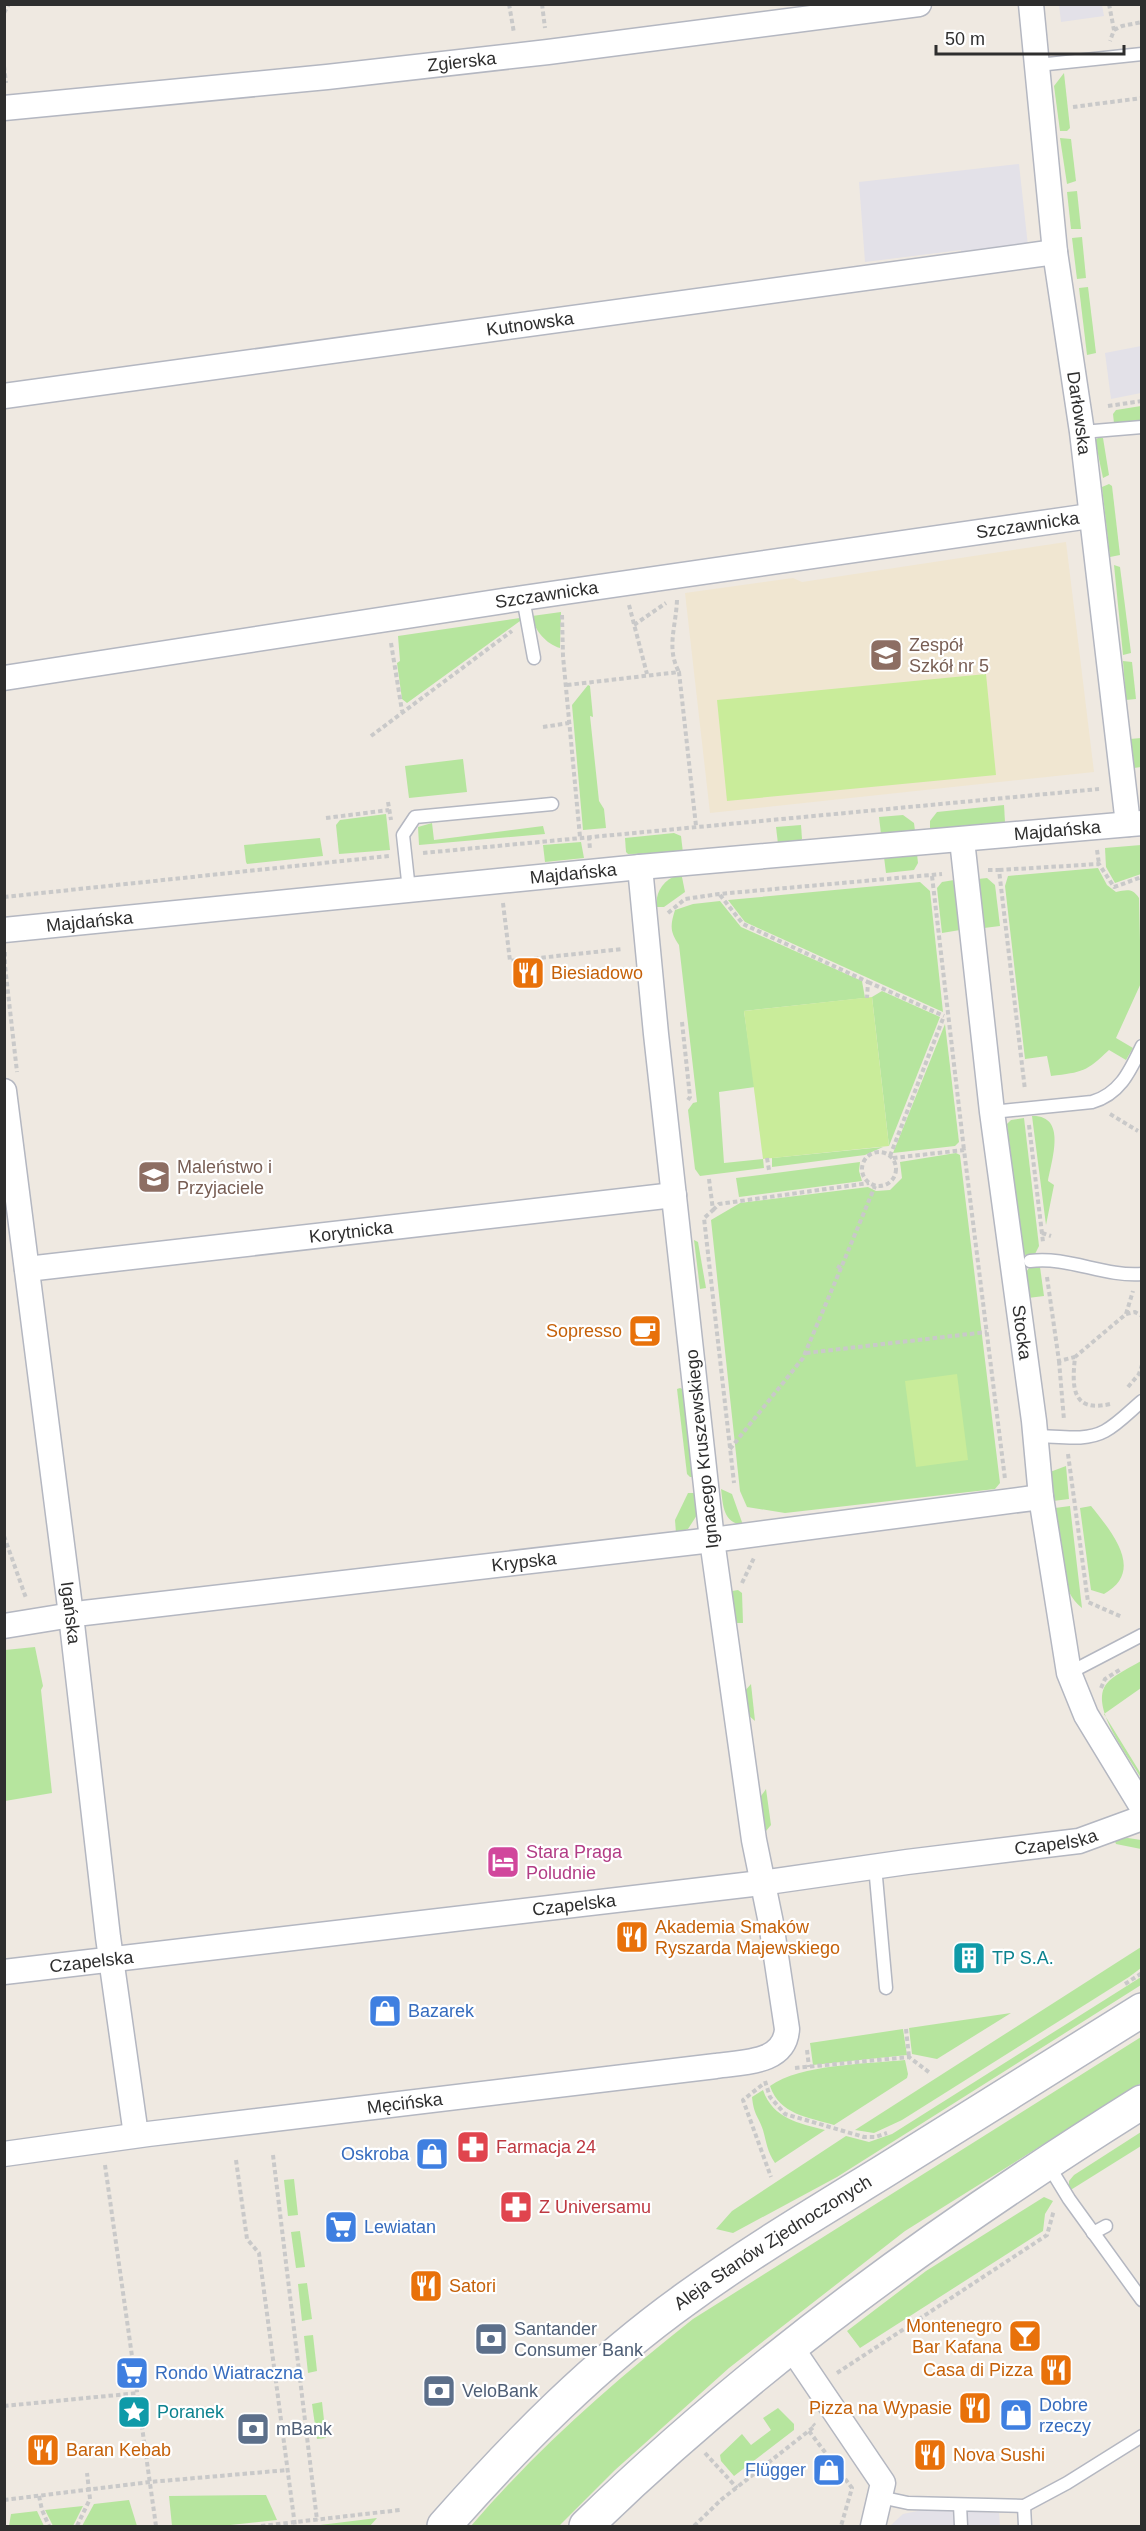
<svg xmlns="http://www.w3.org/2000/svg" width="1146" height="2531" viewBox="0 0 1146 2531" font-family="Helvetica,sans-serif">
<style>
.industrial{fill:#e3e1e8}
.education{fill:#f0e6d1}
.green{fill:#b6e59e}
.pitch{fill:#c9ec9a}
.lines{fill:none;stroke-linecap:round;stroke-linejoin:round}
.service-casing{stroke:#b4b7c1;stroke-width:15}
.minor-casing{stroke:#b4b7c1;stroke-width:27}
.secondary-casing{stroke:#b4b7c1;stroke-width:36}
.path{stroke:#c9c9c9;stroke-width:4;stroke-dasharray:4.5 3;stroke-linecap:butt}
.service{stroke:#fff;stroke-width:12}
.minor{stroke:#fff;stroke-width:24}
.secondary{stroke:#fff;stroke-width:33}
.labels{text-anchor:middle;dominant-baseline:central;stroke-width:4.5;stroke-linejoin:round;paint-order:stroke}
.street-label{font-size:18px;fill:#2e2e2e;stroke:#fff}
.education-label{font-size:18px;fill:#785e54;stroke:#fff;text-anchor:start}
.food-label{font-size:18px;fill:#c56008;stroke:#fff;text-anchor:start}
.hotel-label{font-size:18px;fill:#b23c85;stroke:#fff;text-anchor:start}
.culture-label{font-size:18px;fill:#0d838f;stroke:#fff;text-anchor:start}
.shop-label{font-size:18px;fill:#366cbe;stroke:#fff;text-anchor:start}
.health-label{font-size:18px;fill:#be3a42;stroke:#fff;text-anchor:start}
.service-label{font-size:18px;fill:#4e5e75;stroke:#fff;text-anchor:start}
</style>
<rect width="100%" height="100%" fill="#efe9e1"/>
<g class="industrial">
<polygon points="1059,5 1102,5 1104,16 1061,22"/>
<polygon points="1019,164 1028,246 961,254 961,250 865,262 859,182"/>
<polygon points="1141,346 1141,393 1111,399 1105,353"/>
<polygon points="927,2509 999,2513 1000,2526 890,2526 903,2514"/>
</g>
<polygon class="education" points="1066,542 1094,772 710,813 685,593 793,578 802,582"/>
<g class="green">
<polygon points="1064,73 1070,128 1067,131 1060,131 1054,86"/>
<polygon points="1060,138 1071,139 1076,181 1067,184"/>
<polygon points="1077,191 1081,229 1071,229 1067,192"/>
<polygon points="1082,237 1086,278 1077,279 1072,238"/>
<polygon points="1088,287 1096,353 1087,355 1079,288"/>
<polygon points="1141,406 1141,420 1114,423 1113,414 1116,410"/>
<polygon points="1098,438 1103,438 1109,475 1103,478 1095,440"/>
<polygon points="1109,484 1112,486 1120,555 1110,557 1102,487"/>
<polygon points="1114,565 1120,567 1131,653 1123,655"/>
<path d="M561 612 560 648C546 644 534 630 532 616Z"/>
<polygon points="520,618 520,621 407,703 402,699 397,663 400,661 398,636"/>
<polygon points="1123,661 1132,662 1136,699 1126,700"/>
<polygon points="588,685 590,686 593,717 590,716 599,801 604,809 606,828 583,830 572,705"/>
<polygon points="1141,738 1141,767 1134,768 1130,739"/>
<polygon points="463,759 467,792 409,798 405,766"/>
<polygon points="1004,805 1005,822 930,830 930,821 937,812"/>
<polygon points="386,814 390,850 339,854 336,825 340,820"/>
<polygon points="903,815 914,823 915,831 881,834 879,817"/>
<polygon points="432,823 434,840 543,826 545,834 419,845 418,827"/>
<polygon points="801,825 802,839 800,842 778,844 776,827"/>
<polygon points="674,833 681,836 683,853 628,854 626,852 625,838"/>
<polygon points="320,838 323,856 247,864 246,862 244,845"/>
<polygon points="581,842 584,858 545,862 543,845"/>
<polygon points="1141,845 1141,874 1115,883 1106,867 1105,848"/>
<polygon points="917,854 918,863 914,870 886,873 884,857"/>
<path d="M1098 868 1107 885 1116 892C1127 890 1132 888 1139 898L1141 983 1116 1038 1133 1048 1126 1060 1109 1050C1086 1072 1083 1072 1051 1076L1047 1056 1025 1059 1005 886 1008 876Z"/>
<path d="M673 877H682L685 892 664 907H657C655 895 661 883 673 877Z"/>
<polygon points="987,878 995,885 1000,926 984,928 978,879"/>
<polygon points="954,880 960,930 942,933 937,888 942,882"/>
<polygon points="920,882 930,891 943,1012 745,922 728,900"/>
<path d="M720 901 741 927 862 981 865 998 744 1011 755 1087 719 1092 724 1163 763 1159 764 1168 700 1176 695 1169 688 1110 693 1103 697 1102 679 945C670 932 670 926 675 910L693 904Z"/>
<polygon points="882,991 940,1017 889,1146 872,997"/>
<polygon points="945,1024 959,1142 955,1146 893,1153"/>
<path d="M1032 1116C1067 1115 1052 1159 1048 1181L1054 1185 1046 1225Z"/>
<polygon points="1024,1118 1039,1246 1034,1256 1028,1257 1023,1253 1007,1124 1011,1120"/>
<polygon points="883,1147 865,1155 772,1167 772,1158"/>
<polygon points="956,1153 960,1155 1000,1483 995,1489 785,1513 747,1507 740,1491 711,1220 740,1203 868,1187 876,1191 890,1190 902,1178 900,1162"/>
<polygon points="860,1162 859,1171 862,1181 739,1197 736,1178"/>
<polygon points="694,1240 698,1242 706,1288 700,1289"/>
<polygon points="1040,1267 1044,1296 1028,1298 1026,1272 1029,1268"/>
<polygon points="680,1388 685,1390 693,1477 690,1477 687,1474 677,1389"/>
<polygon points="1066,1466 1069,1499 1053,1501 1050,1472"/>
<path d="M721 1489 732 1494 743 1525C723 1523 723 1505 721 1489Z"/>
<polygon points="688,1493 695,1493 697,1515 688,1529 676,1533 675,1520"/>
<path d="M1070 1506 1082 1608C1056 1588 1059 1539 1055 1508Z"/>
<path d="M1091 1506C1111 1531 1146 1571 1104 1594L1091 1590 1080 1508Z"/>
<polygon points="738,1590 742,1593 743,1623 736,1623 732,1591"/>
<polygon points="35,1647 43,1686 41,1690 52,1793 5,1801 5,1650"/>
<path d="M1141 1661V1688L1104 1714 1141 1774V1778C1129 1756 1085 1703 1109 1681 1118 1673 1131 1667 1141 1661Z"/>
<polygon points="751,1684 755,1721 748,1715 744,1692"/>
<polygon points="766,1789 771,1825 766,1831 759,1799"/>
<polygon points="1128,1838 1141,1840 1141,1849 1116,1844 1114,1839"/>
<polygon points="1141,1947 1141,1968 1129,1977 902,2120 874,2133 855,2130"/>
<polygon points="1141,1977 1141,1985 837,2177 733,2233 716,2229 732,2211 846,2136 869,2142 892,2134"/>
<polygon points="1011,2013 937,2059 912,2054 909,2028"/>
<polygon points="903,2029 907,2055 813,2065 810,2043"/>
<path d="M1141 2037V2083L905 2231 729 2368 615 2470 559 2526H471C537 2449 613 2382 693 2319Z"/>
<path d="M905 2060 908 2074 907 2078 834 2125C808 2117 780 2115 770 2086 800 2064 868 2064 905 2060Z"/>
<path d="M763 2090C773 2119 799 2123 825 2130L775 2163C767 2151 767 2144 763 2130 758 2115 754 2116 752 2097Z"/>
<polygon points="1141,2132 1141,2146 1069,2191 1069,2181 1074,2175"/>
<polygon points="294,2179 298,2215 288,2216 284,2180"/>
<polygon points="1044,2197 1053,2201 1045,2214 1043,2231 860,2348 847,2331 926,2271"/>
<polygon points="300,2231 305,2267 296,2268 291,2232"/>
<polygon points="307,2283 312,2319 302,2321 298,2284"/>
<polygon points="313,2335 317,2371 308,2373 304,2336"/>
<polygon points="322,2402 326,2438 317,2439 312,2404"/>
<polygon points="778,2408 794,2424 794,2430 734,2476 721,2461 720,2455 742,2434 751,2445 771,2430 763,2418"/>
<polygon points="266,2495 277,2520 221,2526 172,2526 169,2496"/>
<polygon points="129,2500 137,2526 82,2526 94,2504"/>
<polygon points="83,2506 73,2526 53,2526 45,2510"/>
<polygon points="37,2511 44,2526 9,2526 11,2514"/>
<polygon points="377,2518 370,2526 312,2526"/>
</g>
<g class="pitch">
<polygon points="986,674 996,775 727,801 717,700"/>
<polygon points="872,997 889,1146 763,1159 744,1011"/>
<polygon points="957,1374 968,1460 916,1467 905,1381"/>
</g>
<g class="lines">
<g class="service-casing">
<g id="service">
<polyline points="1038,65 1142,54"/>
<polyline points="1082,432 1142,427"/>
<polyline points="523,598 534,658"/>
<polyline points="409,890 403,835 415,817 552,804"/>
<path d="M992 1112 1092 1102C1120 1094 1130 1071 1142 1046"/>
<path d="M1030 1261C1068 1256 1104 1277 1142 1274"/>
<path d="M1036 1436C1058 1436 1085 1442 1105 1431 1118 1424 1130 1411 1142 1401"/>
<polyline points="1069,1673 1142,1635"/>
<polyline points="875,1866 886,1988"/>
<polyline points="1047,2163 1069,2199 1142,2300"/>
<polyline points="1093,2233 1106,2226"/>
<polyline points="880,2497 908,2503 1024,2506 1067,2483 1142,2436"/>
<polyline points="960,2505 961,2526"/>
<polyline points="1024,2506 1025,2526"/>
</g>
</g>
<g class="minor-casing">
<g id="minor">
<path id="s1" d="M1031 4 1055 252 1082 432 1128 824"/>
<path id="s2" d="M4 108 327 77 548 52 919 4"/>
<path id="s3" d="M4 396 1055 252"/>
<path id="s4" d="M4 678 523 598 1090 516"/>
<path id="s5" d="M962 840 992 1112 1034 1421 1041 1497 1069 1673 1086 1715 1142 1807"/>
<path id="s6" d="M4 930 640 867 1142 823"/>
<path id="s7" d="M4 1091 71 1615 108 1937 136 2135"/>
<path id="s8" d="M27 1269 674 1195"/>
<path id="s9" d="M4 1626 84 1613 712 1540 1041 1497"/>
<path id="s10" d="M4 1972 761 1883 907 1862 1079 1841 1142 1818"/>
<path id="s11" d="M4 2154 148 2134 716 2066C742 2062 785 2064 787 2029L771 1923 754 1840 712 1540 656 1034 640 867"/>
<polyline points="791,2347 883,2483 873,2526"/>
</g>
</g>
<g class="secondary-casing">
<g id="secondary">
<path id="s12" d="M444 2526C517 2443 596 2363 687 2298 749 2253 816 2213 881 2173 968 2119 1055 2064 1142 2010"/>
<path d="M586 2526C753 2363 944 2226 1142 2102"/>
</g>
</g>
<g class="path">
<polyline points="509,4 514,33"/>
<polyline points="542,4 545,28"/>
<polyline points="1109,4 1114,30 1110,41"/>
<polyline points="4,13 9,4"/>
<polyline points="1114,30 1122,26 1142,22"/>
<polyline points="4,66 6,83"/>
<polyline points="1073,107 1142,98"/>
<polyline points="1108,406 1142,401"/>
<path d="M677 600C676 627 666 648 679 672"/>
<polyline points="629,605 647,674"/>
<polyline points="562,615 563,656 580,837"/>
<polyline points="634,625 666,603"/>
<polyline points="391,643 402,711"/>
<polyline points="567,685 679,672 696,826"/>
<polyline points="543,727 569,723"/>
<polyline points="371,736 512,631"/>
<polyline points="388,802 391,820"/>
<polyline points="326,818 389,810"/>
<polyline points="589,836 590,850"/>
<polyline points="1097,850 1099,864"/>
<polyline points="423,853 1099,789"/>
<polyline points="988,870 999,870 1025,1090"/>
<polyline points="999,870 1099,864 1114,887 1142,877"/>
<polyline points="932,876 964,1150"/>
<polyline points="720,895 743,924 868,982 867,998"/>
<polyline points="4,897 389,856"/>
<polyline points="503,903 510,961 623,949"/>
<polyline points="668,913 685,899 719,894 942,874"/>
<polyline points="5,952 5,966 17,1072"/>
<polyline points="868,982 944,1016"/>
<polyline points="682,1022 690,1097 688,1100"/>
<polyline points="1110,1114 1138,1131"/>
<polyline points="1029,1125 1043,1242"/>
<circle cx="879" cy="1169" r="17"/>
<polyline points="890,1156 944,1016"/>
<polyline points="767,1158 769,1170"/>
<polyline points="893,1158 964,1150 1005,1479"/>
<polyline points="709,1179 713,1210 704,1218 734,1483"/>
<polyline points="713,1210 719,1204 869,1183"/>
<polyline points="1042,1233 1051,1236"/>
<polyline points="837,1266 841,1268 875,1186"/>
<polyline points="1047,1277 1059,1361 1075,1357"/>
<polyline points="1126,1314 1133,1291"/>
<polyline points="806,1353 987,1332"/>
<polyline points="1059,1361 1064,1420"/>
<polyline points="1128,1387 1139,1374 1142,1365"/>
<path d="M1110 1404C1071 1413 1072 1386 1075 1357L1126 1314 1135 1312 1142 1316"/>
<polyline points="730,1449 803,1358 841,1268"/>
<polyline points="1068,1454 1088,1602 1122,1617"/>
<polyline points="4,1536 26,1598"/>
<polyline points="742,1583 754,1558"/>
<polyline points="1101,1688 1105,1679 1121,1669"/>
<polyline points="1125,1984 1142,1973"/>
<polyline points="906,2029 909,2057"/>
<polyline points="807,2050 809,2067"/>
<polyline points="795,2068 909,2057 930,2073"/>
<polyline points="765,2081 770,2097 785,2114 864,2137 875,2137 887,2133"/>
<polyline points="762,2085 743,2100 771,2177"/>
<polyline points="273,2155 317,2520"/>
<polyline points="236,2160 247,2239 259,2253 295,2526"/>
<polyline points="105,2165 156,2526"/>
<polyline points="837,2373 1047,2235 1054,2210"/>
<polyline points="4,2406 138,2393"/>
<polyline points="809,2431 852,2488 841,2526"/>
<polyline points="705,2453 737,2488"/>
<polyline points="39,2496 42,2510 49,2526"/>
<polyline points="4,2500 150,2482 288,2470"/>
<polyline points="4,2504 4,2521"/>
<polyline points="77,2526 90,2499 87,2473"/>
<polyline points="261,2526 400,2510"/>
<polyline points="694,2526 722,2499 815,2426 813,2424"/>
</g>
<use href="#service" class="service"/>
<use href="#minor" class="minor"/>
<use href="#secondary" class="secondary"/>
</g>
<defs>
<g id="school-square" transform="scale(1.725)"><rect x="-9" y="-9" width="18" height="18" rx="4" fill="#8d6e63" stroke="#fff"/><path d="M0-5L7-2L0 1L-7-2ZM-4 1L0 2.5L4 1V4Q0 6-4 4Z" fill="#fff"/></g>
<g id="restaurant-square" transform="scale(1.725)"><rect x="-9" y="-9" width="18" height="18" rx="4" fill="#e8710a" stroke="#fff"/><path d="M-5-6h1v4h1v-4h1v4h1v-4h1v5L-1.5 .5V6h-2V.5L-5-1ZM5-6V6H3V1.5H1.5Q1.5-4 5-6Z" fill="#fff"/></g>
<g id="cafe-square" transform="scale(1.725)"><rect x="-9" y="-9" width="18" height="18" rx="4" fill="#e8710a" stroke="#fff"/><path d="M-5.5-4.5H6V0H3Q3 3.5 0 3.5H-2.5Q-5.5 3.5-5.5 0ZM3-3.2v2h1.7v-2ZM-6 4.5H4V6H-6Z" fill="#fff"/></g>
<g id="hotel-square" transform="scale(1.725)"><rect x="-9" y="-9" width="18" height="18" rx="4" fill="#d1479c" stroke="#fff"/><path d="M-6-4.5h1.5V1H6V5H4.5V3h-9V5H-6ZM-4 0a1.8 1.8 0 1 1 3.6 0ZM.5 0V-2.5h3Q6-2.5 6 0Z" fill="#fff"/></g>
<g id="building-square" transform="scale(1.725)"><rect x="-9" y="-9" width="18" height="18" rx="4" fill="#0f9aa8" stroke="#fff"/><path d="M-4-6H4V6H1V3H-1V6H-4ZM-2.5-4.3h1.7v1.8h-1.7ZM.8-4.3h1.7v1.8H.8ZM-2.5-1h1.7V.8h-1.7ZM.8-1h1.7V.8H.8Z" fill="#fff"/></g>
<g id="shop-square" transform="scale(1.725)"><rect x="-9" y="-9" width="18" height="18" rx="4" fill="#3f7fe0" stroke="#fff"/><path d="M-5-2.5h2.3a2.7 3.5 0 0 1 5.4 0H5L5.5 6h-11ZM-1.5-2.5h3a1.5 2.3 0 0 0-3 0Z" fill="#fff"/></g>
<g id="pharmacy-square" transform="scale(1.725)"><rect x="-9" y="-9" width="18" height="18" rx="4" fill="#e0444e" stroke="#fff"/><path d="M-2-6h4v4h4v4h-4v4h-4v-4h-4v-4h4Z" fill="#fff"/></g>
<g id="supermarket-square" transform="scale(1.725)"><rect x="-9" y="-9" width="18" height="18" rx="4" fill="#3f7fe0" stroke="#fff"/><path d="M-6-5.5h2.5l.6 2H6L4.5 2H-2.5L-4.4-4H-6ZM-1.5 3.2a1.3 1.3 0 1 0 .1 0ZM3 3.2a1.3 1.3 0 1 0 .1 0Z" fill="#fff"/></g>
<g id="bar-square" transform="scale(1.725)"><rect x="-9" y="-9" width="18" height="18" rx="4" fill="#e8710a" stroke="#fff"/><path d="M-6-5H6L.8 .8V4.5H3.5V6h-7V4.5H-.8V.8Z" fill="#fff"/></g>
<g id="bank-square" transform="scale(1.725)"><rect x="-9" y="-9" width="18" height="18" rx="4" fill="#5c6f8a" stroke="#fff"/><path d="M-6-4H6V4H-6ZM0-2.3a2.3 2.3 0 1 0 0 4.6a2.3 2.3 0 1 0 0-4.6Z" fill="#fff"/></g>
<g id="sight-square" transform="scale(1.725)"><rect x="-9" y="-9" width="18" height="18" rx="4" fill="#0f9aa8" stroke="#fff"/><path d="M0-6L1.8-2.2L6-1.7L2.9 1.2L3.7 5.4L0 3.3L-3.7 5.4L-2.9 1.2L-6-1.7L-1.8-2.2Z" fill="#fff"/></g>
</defs>
<g fill-rule="evenodd">
<use href="#school-square" x="886" y="655"/>
<use href="#restaurant-square" x="528" y="973"/>
<use href="#school-square" x="154" y="1177"/>
<use href="#cafe-square" x="645" y="1331"/>
<use href="#hotel-square" x="503" y="1862"/>
<use href="#restaurant-square" x="632" y="1937"/>
<use href="#building-square" x="969" y="1958"/>
<use href="#shop-square" x="385" y="2011"/>
<use href="#pharmacy-square" x="473" y="2147"/>
<use href="#shop-square" x="432" y="2154"/>
<use href="#pharmacy-square" x="516" y="2207"/>
<use href="#supermarket-square" x="341" y="2227"/>
<use href="#restaurant-square" x="426" y="2286"/>
<use href="#bar-square" x="1025" y="2336"/>
<use href="#bank-square" x="491" y="2339"/>
<use href="#restaurant-square" x="1056" y="2370"/>
<use href="#supermarket-square" x="132" y="2373"/>
<use href="#bank-square" x="439" y="2391"/>
<use href="#restaurant-square" x="975" y="2408"/>
<use href="#sight-square" x="134" y="2412"/>
<use href="#shop-square" x="1016" y="2415"/>
<use href="#bank-square" x="253" y="2429"/>
<use href="#restaurant-square" x="43" y="2450"/>
<use href="#restaurant-square" x="930" y="2455"/>
<use href="#shop-square" x="829" y="2470"/>
</g>
<g class="labels">
<g class="street-label">
<text stroke="none"><textPath href="#s2" startOffset="460">Zgierska</textPath></text>
<text stroke="none"><textPath href="#s3" startOffset="531">Kutnowska</textPath></text>
<text stroke="none"><textPath href="#s1" startOffset="412">Darłowska</textPath></text>
<text stroke="none"><textPath href="#s4" startOffset="1035">Szczawnicka</textPath></text>
<text stroke="none"><textPath href="#s4" startOffset="549">Szczawnicka</textPath></text>
<text stroke="none"><textPath href="#s6" startOffset="1058">Majdańska</textPath></text>
<text stroke="none"><textPath href="#s6" startOffset="572">Majdańska</textPath></text>
<text stroke="none"><textPath href="#s6" startOffset="86">Majdańska</textPath></text>
<text stroke="none"><textPath href="#s8" startOffset="326">Korytnicka</textPath></text>
<text stroke="none"><textPath href="#s5" startOffset="496">Stocka</textPath></text>
<text transform="translate(702 1449) rotate(-96)">Ignacego Kruszewskiego</text>
<text stroke="none"><textPath href="#s9" startOffset="524">Krypska</textPath></text>
<text stroke="none"><textPath href="#s7" startOffset="526">Igańska</textPath></text>
<text stroke="none"><textPath href="#s10" startOffset="1060">Czapelska</textPath></text>
<text stroke="none"><textPath href="#s10" startOffset="574">Czapelska</textPath></text>
<text stroke="none"><textPath href="#s10" startOffset="88">Czapelska</textPath></text>
<text stroke="none"><textPath href="#s11" startOffset="404">Męcińska</textPath></text>
<text stroke="none"><textPath href="#s12" startOffset="436">Aleja Stanów Zjednoczonych</textPath></text>
</g>
<g class="education-label">
<text x="909" y="645">Zespół<tspan x="909" dy="21">Szkół nr 5</tspan></text>
<text x="177" y="1167">Maleństwo i<tspan x="177" dy="21">Przyjaciele</tspan></text>
</g>
<g class="food-label">
<text x="551" y="973">Biesiadowo</text>
<text x="622" y="1331" text-anchor="end">Sopresso</text>
<text x="655" y="1927">Akademia Smaków<tspan x="655" dy="21">Ryszarda Majewskiego</tspan></text>
<text x="449" y="2286">Satori</text>
<text x="1002" y="2326" text-anchor="end">Montenegro<tspan x="1002" dy="21">Bar Kafana</tspan></text>
<text x="1033" y="2370" text-anchor="end">Casa di Pizza</text>
<text x="952" y="2408" text-anchor="end">Pizza na Wypasie</text>
<text x="66" y="2450">Baran Kebab</text>
<text x="953" y="2455">Nova Sushi</text>
</g>
<g class="hotel-label">
<text x="526" y="1852">Stara Praga<tspan x="526" dy="21">Poludnie</tspan></text>
</g>
<g class="culture-label">
<text x="992" y="1958">TP S.A.</text>
<text x="157" y="2412">Poranek</text>
</g>
<g class="shop-label">
<text x="408" y="2011">Bazarek</text>
<text x="409" y="2154" text-anchor="end">Oskroba</text>
<text x="364" y="2227">Lewiatan</text>
<text x="155" y="2373">Rondo Wiatraczna</text>
<text x="1039" y="2405">Dobre<tspan x="1039" dy="21">rzeczy</tspan></text>
<text x="806" y="2470" text-anchor="end">Flügger</text>
</g>
<g class="health-label">
<text x="496" y="2147">Farmacja 24</text>
<text x="539" y="2207">Z Universamu</text>
</g>
<g class="service-label">
<text x="514" y="2329">Santander<tspan x="514" dy="21">Consumer Bank</tspan></text>
<text x="462" y="2391">VeloBank</text>
<text x="276" y="2429">mBank</text>
</g>
</g>
<rect width="1146" height="2531" fill="none" stroke="#2e2e2e" stroke-width="12"/>
<path d="M936 45v9h188v-9" fill="none" stroke="#2e2e2e" stroke-width="3"/>
<text x="945" y="45" font-size="18" fill="#2e2e2e" stroke="#ffffff" stroke-width="4.5" paint-order="stroke">50 m</text>
</svg>
